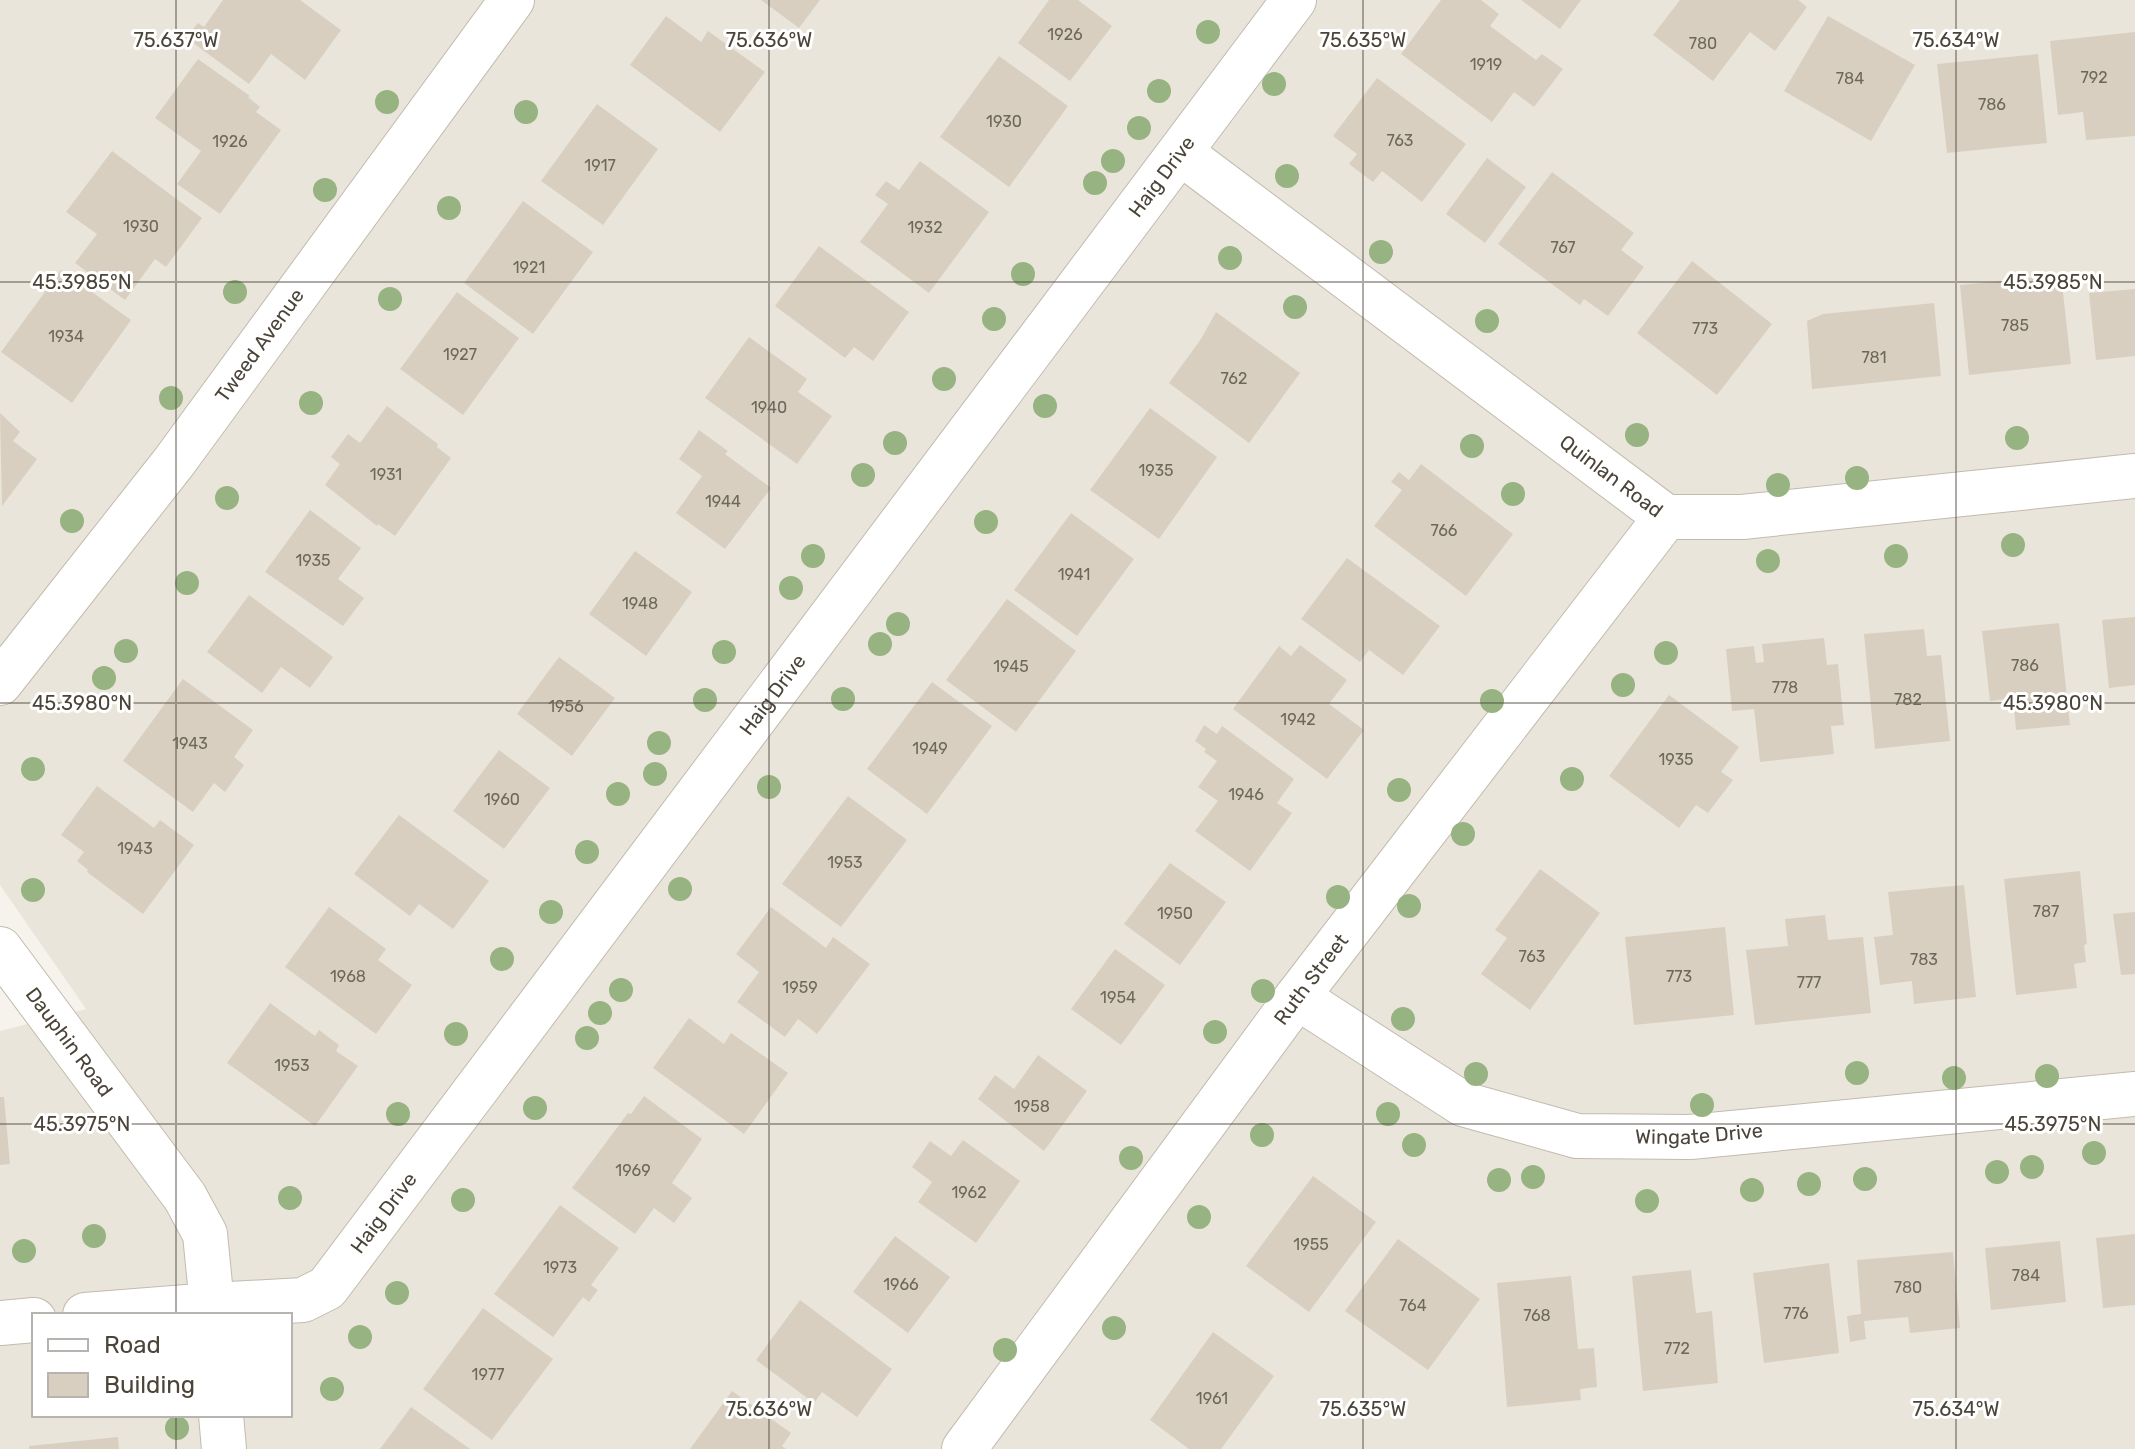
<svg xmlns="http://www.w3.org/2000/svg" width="2135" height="1449" viewBox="0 0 2135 1449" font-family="Rubik,sans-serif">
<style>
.residential{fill:#eae5da;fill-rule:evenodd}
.building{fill:#d8cfc1}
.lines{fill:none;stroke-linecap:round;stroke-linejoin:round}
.minor-casing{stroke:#c2bbae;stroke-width:46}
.tertiary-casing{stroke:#c2bbae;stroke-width:46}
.minor{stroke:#fff;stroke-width:44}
.tertiary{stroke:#fff;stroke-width:44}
.tree{fill:#97b381}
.ticks{fill:none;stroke:#4b4439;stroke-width:2;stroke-opacity:0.45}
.labels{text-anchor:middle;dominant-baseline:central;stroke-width:6;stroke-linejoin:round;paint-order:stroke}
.number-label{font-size:16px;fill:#6e675b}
.street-label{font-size:20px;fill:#4b4439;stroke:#fff}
.ticks-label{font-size:20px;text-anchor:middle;fill:#4b4439;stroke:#fff;stroke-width:6;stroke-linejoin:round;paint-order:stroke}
</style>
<rect width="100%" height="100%" fill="#f6f3ec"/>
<path class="residential" d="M0 0H2135V1449H0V1031L86 1009 0 885ZM34 1315H290V1415H34Z"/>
<g class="building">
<polygon points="223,0 300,0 341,30 305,80 271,54 249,84 192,42 195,38 189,34 198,23 204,27"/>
<polygon points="761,0 820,0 799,28"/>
<polygon points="1049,0 1078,0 1112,26 1070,81 1018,43"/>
<polygon points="1441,0 1481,0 1499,14 1490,26 1536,60 1542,54 1563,69 1534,107 1514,92 1492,122 1401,54"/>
<polygon points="1521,0 1581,0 1560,29"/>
<polygon points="1680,0 1798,0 1807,7 1775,51 1750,32 1713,81 1653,35"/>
<polygon points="666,16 701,42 708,31 765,72 720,132 630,65"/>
<polygon points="1828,16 1915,65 1871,141 1784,91"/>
<polygon points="2135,32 2135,136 2086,140 2083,112 2058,115 2050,41"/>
<polygon points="2038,54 2047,143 1947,153 1937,64"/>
<polygon points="999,56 1068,106 1009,187 940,137"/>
<polygon points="198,59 250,96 248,97 260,107 256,112 281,130 220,214 177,184 201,151 155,118"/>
<polygon points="1377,78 1466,144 1422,202 1382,171 1373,182 1349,164 1357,154 1333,136"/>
<polygon points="597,104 658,149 603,225 541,181"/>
<polygon points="112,151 202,218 166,267 155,259 125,300 75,263 97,234 66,212"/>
<polygon points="1487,158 1526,187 1485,243 1446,214"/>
<polygon points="920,161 989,212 929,293 860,242 888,204 875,195 886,181 899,190"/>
<polygon points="1552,172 1634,233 1621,250 1644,267 1608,316 1584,299 1580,305 1498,244"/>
<polygon points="523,201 593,252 533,334 464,283"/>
<polygon points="819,246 909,312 873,361 854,347 845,358 775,306"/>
<polygon points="1692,261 1772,324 1717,395 1637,333"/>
<polygon points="61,270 131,320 72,403 1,352"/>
<polygon points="2061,275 2071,364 1969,375 1960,285"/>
<polygon points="2135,289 2135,356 2096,360 2089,293"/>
<polygon points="457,292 519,338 463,415 400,369"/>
<polygon points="1934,303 1941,376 1812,389 1807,321 1823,314"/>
<polygon points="1216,312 1300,373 1249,443 1169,383 1201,339"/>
<polygon points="749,337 807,379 798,392 832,416 797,464 705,398"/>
<polygon points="387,406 438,444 437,447 451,458 395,536 378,524 377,526 325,485 340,464 331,457 348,434 360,443"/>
<polygon points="1150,408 1217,457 1159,539 1090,490"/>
<polygon points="0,413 20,432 13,441 37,459 2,506"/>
<polygon points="699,430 728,451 725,454 771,488 725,549 676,513 702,476 679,459"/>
<polygon points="1421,464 1513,534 1466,596 1374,526 1402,490 1391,482 1399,472 1409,480"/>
<polygon points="310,510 361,548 338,579 364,598 343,626 265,572"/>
<polygon points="1071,513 1134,559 1077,636 1014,590"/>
<polygon points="635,551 692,592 646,656 589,614"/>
<polygon points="1347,558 1440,626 1403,675 1369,650 1360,662 1301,619"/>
<polygon points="249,595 333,657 310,688 281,667 262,693 207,652"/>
<polygon points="1007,599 1076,651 1016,732 946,680"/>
<polygon points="2135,617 2135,685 2109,688 2102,620"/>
<polygon points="2059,623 2070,725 2016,730 2013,698 1990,701 1982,631"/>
<polygon points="1924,629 1927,656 1941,655 1950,741 1875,749 1864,634"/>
<polygon points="1824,638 1827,665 1838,664 1844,725 1831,726 1834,754 1760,762 1754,709 1732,711 1726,649 1754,646 1756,663 1764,662 1762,644"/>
<polygon points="1300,645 1347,680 1329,704 1364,730 1327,779 1233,709 1279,646 1291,656"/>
<polygon points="559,657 615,698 572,756 517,714"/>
<polygon points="183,679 253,730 234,757 244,765 225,792 214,783 193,812 123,761"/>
<polygon points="932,682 992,726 927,814 867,769"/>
<polygon points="1669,695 1739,747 1721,772 1733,780 1708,813 1696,805 1679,828 1609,776"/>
<polygon points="1204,725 1217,734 1222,726 1294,779 1277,803 1292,813 1250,871 1195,831 1218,801 1198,787 1217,761 1204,752 1206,749 1195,741"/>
<polygon points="499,750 550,788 504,849 453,811"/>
<polygon points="97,786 154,828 160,820 194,845 143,914 87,872 88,870 77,861 84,852 61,835"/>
<polygon points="848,796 907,840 841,927 782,884"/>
<polygon points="399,815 489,881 453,929 419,904 410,916 354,874"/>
<polygon points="1170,863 1226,902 1180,965 1124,924"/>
<polygon points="1540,869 1600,913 1530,1010 1481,974 1507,938 1495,930"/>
<polygon points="2080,871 2087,944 2084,945 2086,962 2074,964 2077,988 2016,995 2004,879"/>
<polygon points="1964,885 1976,997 1914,1004 1912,981 1880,985 1874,937 1893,935 1888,892"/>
<polygon points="329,907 386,949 378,960 412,985 376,1034 285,967"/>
<polygon points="771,907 826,948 833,937 870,964 817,1034 798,1019 785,1037 737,1002 759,972 736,954"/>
<polygon points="2135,912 2135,974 2121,975 2113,914"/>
<polygon points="1825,915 1828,940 1863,937 1871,1013 1755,1025 1746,950 1788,946 1785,919"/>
<polygon points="1725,927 1734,1015 1634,1025 1625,937"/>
<polygon points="1115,949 1165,985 1121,1045 1071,1009"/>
<polygon points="270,1003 315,1036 319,1030 339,1045 336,1051 358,1066 315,1126 227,1063"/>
<polygon points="689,1018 724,1044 731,1033 788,1073 744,1134 653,1068"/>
<polygon points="1038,1055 1087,1091 1044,1151 978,1099 995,1075 1014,1089"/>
<polygon points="644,1096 702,1139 672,1183 692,1198 674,1223 654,1208 635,1234 572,1188 628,1113 631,1114"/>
<polygon points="0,1097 4,1097 10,1164 0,1165"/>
<polygon points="963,1140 1020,1181 976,1243 918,1202 932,1182 912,1167 930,1141 951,1156"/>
<polygon points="1313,1176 1376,1222 1309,1312 1246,1266"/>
<polygon points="560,1205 619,1248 591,1285 598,1290 589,1302 583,1297 553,1337 494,1294"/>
<polygon points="2135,1234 2135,1305 2103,1308 2096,1238"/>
<polygon points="895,1236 950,1277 908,1333 853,1292"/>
<polygon points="1398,1239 1480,1299 1428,1370 1345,1311"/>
<polygon points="2060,1241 2066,1302 1991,1310 1985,1248"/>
<polygon points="1953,1252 1960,1328 1910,1333 1908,1317 1864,1321 1866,1339 1850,1342 1847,1316 1861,1314 1857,1260"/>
<polygon points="1829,1263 1839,1353 1764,1363 1753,1273"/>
<polygon points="1691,1270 1696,1313 1712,1311 1718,1383 1643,1391 1632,1276"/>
<polygon points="1571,1276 1578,1349 1594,1348 1597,1387 1580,1389 1581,1400 1507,1407 1497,1283"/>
<polygon points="800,1300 892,1369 857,1417 822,1392 814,1403 756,1360"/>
<polygon points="483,1308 553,1359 492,1440 423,1389"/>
<polygon points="1213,1332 1274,1376 1221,1449 1189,1449 1150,1420"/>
<polygon points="732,1391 791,1433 782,1446 786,1449 690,1449"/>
<polygon points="411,1407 470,1449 380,1449"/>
<polygon points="118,1437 119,1449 29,1449 29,1446"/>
</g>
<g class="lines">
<g class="minor-casing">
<g id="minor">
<path id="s1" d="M1181 153 1666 517H1742L2135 476"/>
<path id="s2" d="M0 683 174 462 512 0"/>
<path id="s3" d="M1297 997 1463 1104 1577 1136 1690 1137 2135 1094"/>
<polyline points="85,1315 212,1305"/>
<polyline points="0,1323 34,1320"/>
<path id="s4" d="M964 1449 1297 997 1666 517"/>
</g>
</g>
<g class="tertiary-casing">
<g id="tertiary">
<path id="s5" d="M0 949 185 1197 205 1234 213 1315"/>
<path id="s6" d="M212 1305 303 1300 327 1288 1294 0"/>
<polyline points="221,1415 224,1449"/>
</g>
</g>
<use href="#minor" class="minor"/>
<use href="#tertiary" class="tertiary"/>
</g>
<g class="tree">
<circle cx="1208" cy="32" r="12"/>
<circle cx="1274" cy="84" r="12"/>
<circle cx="1159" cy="91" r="12"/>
<circle cx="387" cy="102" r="12"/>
<circle cx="526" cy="112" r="12"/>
<circle cx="1139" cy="128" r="12"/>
<circle cx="1113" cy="161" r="12"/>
<circle cx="1287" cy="176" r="12"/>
<circle cx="1095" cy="183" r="12"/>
<circle cx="325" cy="190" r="12"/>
<circle cx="449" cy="208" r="12"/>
<circle cx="1381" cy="252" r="12"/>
<circle cx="1230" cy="258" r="12"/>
<circle cx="1023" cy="274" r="12"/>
<circle cx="235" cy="292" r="12"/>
<circle cx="390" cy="299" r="12"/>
<circle cx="1295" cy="307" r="12"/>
<circle cx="994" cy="319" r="12"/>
<circle cx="1487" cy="321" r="12"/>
<circle cx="944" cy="379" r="12"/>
<circle cx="171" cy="398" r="12"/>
<circle cx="311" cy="403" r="12"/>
<circle cx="1045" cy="406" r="12"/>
<circle cx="1637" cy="435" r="12"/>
<circle cx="2017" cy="438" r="12"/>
<circle cx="895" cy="443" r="12"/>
<circle cx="1472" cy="446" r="12"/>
<circle cx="863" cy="475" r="12"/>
<circle cx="1857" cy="478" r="12"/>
<circle cx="1778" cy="485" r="12"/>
<circle cx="1513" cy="494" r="12"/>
<circle cx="227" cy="498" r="12"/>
<circle cx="72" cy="521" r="12"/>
<circle cx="986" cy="522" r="12"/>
<circle cx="2013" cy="545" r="12"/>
<circle cx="813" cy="556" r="12"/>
<circle cx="1896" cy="556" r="12"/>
<circle cx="1768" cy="561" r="12"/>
<circle cx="187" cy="583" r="12"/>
<circle cx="791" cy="588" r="12"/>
<circle cx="898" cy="624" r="12"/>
<circle cx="880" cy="644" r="12"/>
<circle cx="126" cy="651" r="12"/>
<circle cx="724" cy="652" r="12"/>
<circle cx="1666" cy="653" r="12"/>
<circle cx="104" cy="678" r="12"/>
<circle cx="1623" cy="685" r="12"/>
<circle cx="843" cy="699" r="12"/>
<circle cx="705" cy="700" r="12"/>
<circle cx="1492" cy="701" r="12"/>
<circle cx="659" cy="743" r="12"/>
<circle cx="33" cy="769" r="12"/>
<circle cx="655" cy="774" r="12"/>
<circle cx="1572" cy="779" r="12"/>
<circle cx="769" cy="787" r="12"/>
<circle cx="1399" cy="790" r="12"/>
<circle cx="618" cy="794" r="12"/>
<circle cx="1463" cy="834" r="12"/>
<circle cx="587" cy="852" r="12"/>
<circle cx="680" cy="889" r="12"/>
<circle cx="33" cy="890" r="12"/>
<circle cx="1338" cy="897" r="12"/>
<circle cx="1409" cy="906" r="12"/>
<circle cx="551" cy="912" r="12"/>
<circle cx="502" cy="959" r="12"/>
<circle cx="621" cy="990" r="12"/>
<circle cx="1263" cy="991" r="12"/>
<circle cx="600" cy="1013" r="12"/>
<circle cx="1403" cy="1019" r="12"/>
<circle cx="1215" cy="1032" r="12"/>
<circle cx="456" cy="1034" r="12"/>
<circle cx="587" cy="1038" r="12"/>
<circle cx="1857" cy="1073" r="12"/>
<circle cx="1476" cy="1074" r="12"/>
<circle cx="2047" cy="1076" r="12"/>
<circle cx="1954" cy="1078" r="12"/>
<circle cx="1702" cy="1105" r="12"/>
<circle cx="535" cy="1108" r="12"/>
<circle cx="398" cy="1114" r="12"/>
<circle cx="1388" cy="1114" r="12"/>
<circle cx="1262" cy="1135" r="12"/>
<circle cx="1414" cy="1145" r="12"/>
<circle cx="2094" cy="1153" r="12"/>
<circle cx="1131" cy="1158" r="12"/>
<circle cx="2032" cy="1167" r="12"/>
<circle cx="1997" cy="1172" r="12"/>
<circle cx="1533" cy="1177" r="12"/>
<circle cx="1865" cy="1179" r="12"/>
<circle cx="1499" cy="1180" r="12"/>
<circle cx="1809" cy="1184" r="12"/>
<circle cx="1752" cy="1190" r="12"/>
<circle cx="290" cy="1198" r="12"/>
<circle cx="463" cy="1200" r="12"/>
<circle cx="1647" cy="1201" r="12"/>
<circle cx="1199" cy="1217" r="12"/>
<circle cx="94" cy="1236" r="12"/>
<circle cx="24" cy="1251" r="12"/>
<circle cx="397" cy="1293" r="12"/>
<circle cx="1114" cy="1328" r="12"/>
<circle cx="360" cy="1337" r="12"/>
<circle cx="1005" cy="1350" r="12"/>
<circle cx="332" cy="1389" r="12"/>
<circle cx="177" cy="1428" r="12"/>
</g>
<path class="ticks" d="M176 0V1315M769 0V1449M1363 0V1449M1956 0V1449M0 282H2135M0 703H2135M0 1124H2135M176 1415V1449"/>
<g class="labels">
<g class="number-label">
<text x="1065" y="34">1926</text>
<text x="1703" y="43">780</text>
<text x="1486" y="64">1919</text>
<text x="2094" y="77">792</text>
<text x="1850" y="78">784</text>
<text x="1992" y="104">786</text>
<text x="1004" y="121">1930</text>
<text x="1400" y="140">763</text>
<text x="230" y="141">1926</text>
<text x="600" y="165">1917</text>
<text x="141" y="226">1930</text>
<text x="925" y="227">1932</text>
<text x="1563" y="247">767</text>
<text x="529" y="267">1921</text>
<text x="2015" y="325">785</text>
<text x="1705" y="328">773</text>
<text x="66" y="336">1934</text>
<text x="460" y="354">1927</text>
<text x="1874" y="357">781</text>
<text x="1234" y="378">762</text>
<text x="769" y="407">1940</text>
<text x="1156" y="470">1935</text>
<text x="386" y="474">1931</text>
<text x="723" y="501">1944</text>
<text x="1444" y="530">766</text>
<text x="313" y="560">1935</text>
<text x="1074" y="574">1941</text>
<text x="640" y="603">1948</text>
<text x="2025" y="665">786</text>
<text x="1011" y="666">1945</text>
<text x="1785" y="687">778</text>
<text x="1908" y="699">782</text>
<text x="566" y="706">1956</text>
<text x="1298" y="719">1942</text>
<text x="190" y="743">1943</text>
<text x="930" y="748">1949</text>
<text x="1676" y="759">1935</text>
<text x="1246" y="794">1946</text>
<text x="502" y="799">1960</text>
<text x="135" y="848">1943</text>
<text x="845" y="862">1953</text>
<text x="2046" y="911">787</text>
<text x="1175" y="913">1950</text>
<text x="1532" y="956">763</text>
<text x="1924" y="959">783</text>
<text x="348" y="976">1968</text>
<text x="1679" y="976">773</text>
<text x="1809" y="982">777</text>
<text x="800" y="987">1959</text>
<text x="1118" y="997">1954</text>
<text x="292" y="1065">1953</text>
<text x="1032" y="1106">1958</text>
<text x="633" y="1170">1969</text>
<text x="969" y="1192">1962</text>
<text x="1311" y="1244">1955</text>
<text x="560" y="1267">1973</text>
<text x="2026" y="1275">784</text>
<text x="901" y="1284">1966</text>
<text x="1908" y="1287">780</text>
<text x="1413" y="1305">764</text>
<text x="1796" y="1313">776</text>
<text x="1537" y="1315">768</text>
<text x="1677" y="1348">772</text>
<text x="488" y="1374">1977</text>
<text x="1212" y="1398">1961</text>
</g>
<g class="street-label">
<text stroke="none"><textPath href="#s6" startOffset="1508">Haig Drive</textPath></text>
<text stroke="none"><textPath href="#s2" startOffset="426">Tweed Avenue</textPath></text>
<text stroke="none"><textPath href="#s1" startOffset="538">Quinlan Road</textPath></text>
<text stroke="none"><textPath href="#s6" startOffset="860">Haig Drive</textPath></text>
<text stroke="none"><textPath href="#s4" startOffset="584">Ruth Street</textPath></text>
<text stroke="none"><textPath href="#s5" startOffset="116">Dauphin Road</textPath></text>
<text stroke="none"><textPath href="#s3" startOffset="438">Wingate Drive</textPath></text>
<text stroke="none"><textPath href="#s6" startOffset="212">Haig Drive</textPath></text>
</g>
</g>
<g class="ticks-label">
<text x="176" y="47">75.637°W</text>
<text x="769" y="47">75.636°W</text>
<text x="1363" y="47">75.635°W</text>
<text x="1956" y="47">75.634°W</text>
<text x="82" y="289">45.3985°N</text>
<text x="2053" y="289">45.3985°N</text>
<text x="82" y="710">45.3980°N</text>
<text x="2053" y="710">45.3980°N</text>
<text x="82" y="1131">45.3975°N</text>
<text x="2053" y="1131">45.3975°N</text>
<text x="769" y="1416">75.636°W</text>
<text x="1363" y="1416">75.635°W</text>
<text x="1956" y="1416">75.634°W</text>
</g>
<rect x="32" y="1313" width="260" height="104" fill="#ffffff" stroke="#b7b4b0" stroke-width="2"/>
<rect x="48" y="1339" width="40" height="12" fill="#ffffff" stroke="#b7b4b0" stroke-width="2"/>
<text x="104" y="1353" font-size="24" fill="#4b4439">Road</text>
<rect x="48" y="1373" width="40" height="24" fill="#d8cfc1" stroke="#b7b4b0" stroke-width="2"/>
<text x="104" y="1393" font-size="24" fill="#4b4439">Building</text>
</svg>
